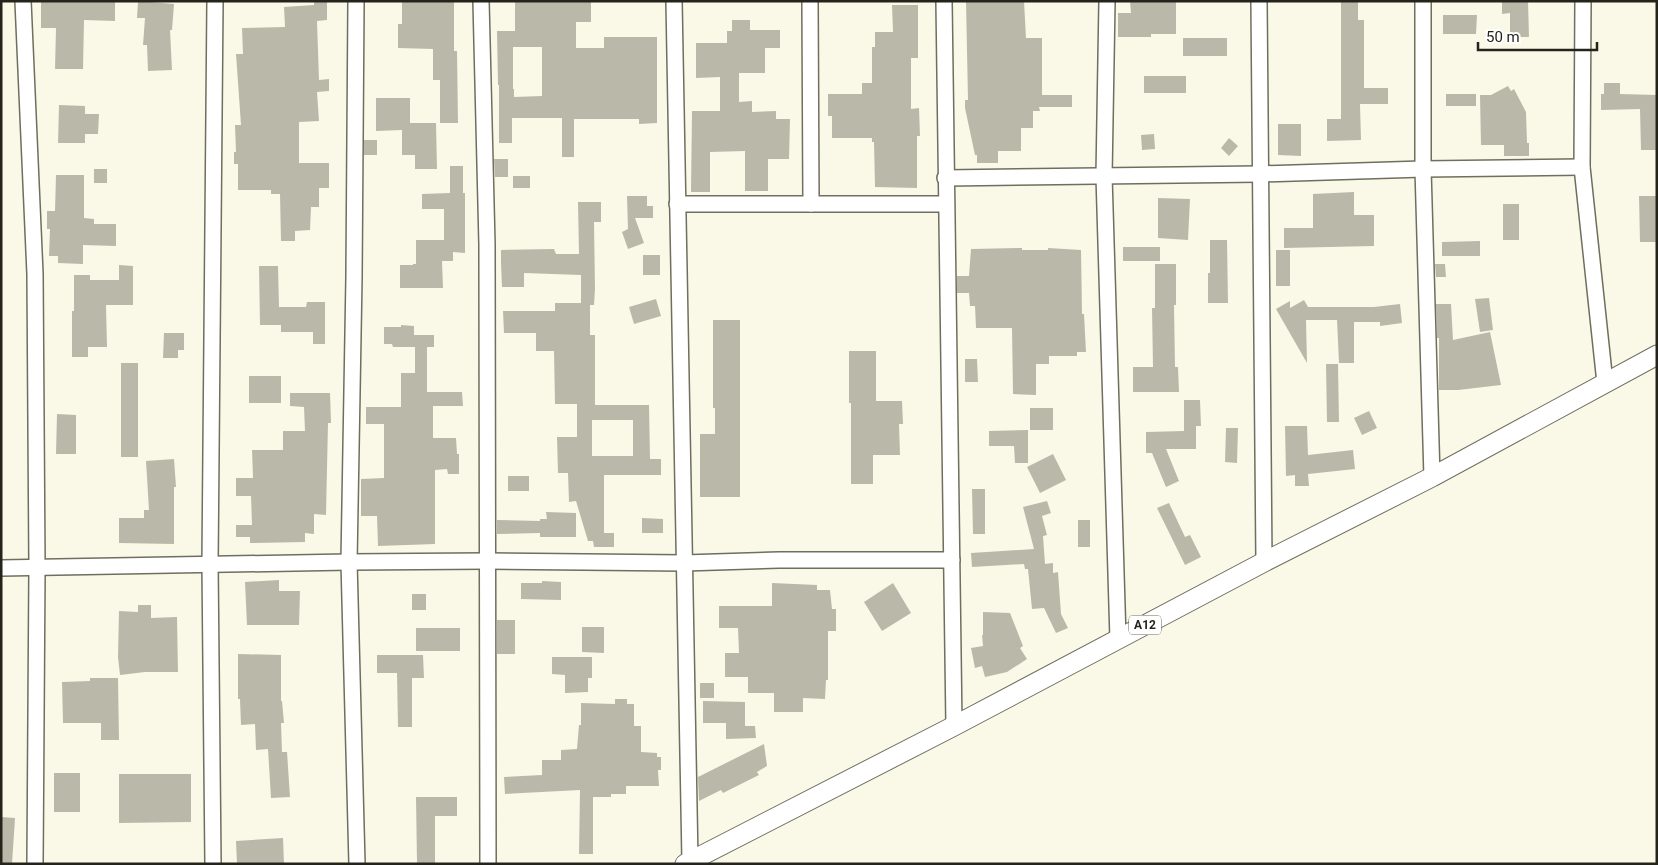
<svg xmlns="http://www.w3.org/2000/svg" width="1658" height="865" viewBox="0 0 1658 865" font-family="Roboto,sans-serif">
<style>
.building{fill:#bab9a9;fill-rule:evenodd}
.lines{fill:none;stroke-linecap:round;stroke-linejoin:round}
.minor-casing{stroke:#6f6e5f;stroke-width:18}
.major-casing{stroke:#6f6e5f;stroke-width:21}
.minor{stroke:#fff;stroke-width:15}
.major{stroke:#fff;stroke-width:19}
.labels{text-anchor:middle;dominant-baseline:central;stroke-width:4;stroke-linejoin:round;paint-order:stroke}
.shield{fill:#fff;stroke:#666661;stroke-width:1}
.shield-label{font-size:12px;font-weight:bold;fill:#24241d}
</style>
<rect width="100%" height="100%" fill="#faf9e7"/>
<g class="building">
<polygon points="41,1 115,1 115,21 84,20 83,69 55,69 56,28 41,28"/>
<polygon points="138,1 174,4 172,30 170,30 172,70 148,71 147,45 143,45 145,18 137,18"/>
<polygon points="314,1 327,1 327,20 317,21 319,80 329,79 329,91 317,92 319,121 299,122 299,163 329,163 329,188 319,188 319,207 311,207 310,230 295,231 295,241 281,241 280,194 271,194 271,190 238,190 238,164 234,164 234,152 236,152 235,125 241,125 236,54 243,54 242,28 285,27 284,7 314,5"/>
<polygon points="402,1 454,1 454,51 457,51 458,123 440,123 440,80 433,80 433,49 398,48 398,24 402,24"/>
<path d="M515 1H591V22H576V48H604V37H657V123L639 124V119H574V157H562V118H512V143H499V85H498L497 31H515ZM513 47H542V96L514 97V89H513Z"/>
<polygon points="966,1 1024,1 1026,38 1042,38 1042,95 1072,95 1072,107 1039,107 1040,111 1033,111 1033,128 1021,128 1021,151 998,151 998,163 977,163 977,155 975,155 965,108 965,100 968,100"/>
<polygon points="1130,1 1176,1 1176,34 1151,34 1151,37 1118,37 1118,13 1131,13"/>
<polygon points="1341,1 1358,1 1358,20 1364,20 1364,88 1388,88 1388,104 1360,104 1361,140 1327,141 1327,119 1341,119"/>
<polygon points="1502,1 1528,1 1529,37 1510,37 1510,13 1502,14"/>
<polygon points="892,5 918,5 918,58 911,58 911,109 919,108 920,136 917,136 917,188 875,187 874,142 872,142 872,138 832,138 832,116 828,116 828,94 862,94 862,83 872,83 872,47 875,47 875,32 893,32"/>
<polygon points="1443,15 1477,15 1476,34 1443,34"/>
<polygon points="732,20 750,20 750,30 780,30 780,48 765,48 765,73 739,73 739,102 752,101 752,112 776,111 776,119 790,119 789,159 768,159 768,191 745,191 745,151 710,152 710,192 691,192 692,111 720,111 720,77 696,78 696,43 727,43 727,31 732,31"/>
<rect x="1183" y="38" width="44" height="18"/>
<rect x="1144" y="76" width="42" height="17"/>
<polygon points="1604,83 1620,83 1620,94 1657,95 1657,150 1641,150 1640,109 1601,110 1601,94 1604,94"/>
<polygon points="1508,86 1511,91 1514,89 1526,112 1527,143 1529,143 1529,156 1504,156 1504,145 1481,145 1480,95 1491,95"/>
<rect x="1446" y="94" width="30" height="12"/>
<polygon points="376,98 410,98 410,123 436,123 437,169 415,169 415,155 402,155 402,130 376,131"/>
<polygon points="59,105 85,106 85,114 99,114 98,134 85,134 85,143 58,143"/>
<polygon points="1278,124 1301,124 1301,156 1278,155"/>
<polygon points="1154,134 1155,149 1142,150 1141,135"/>
<polygon points="1229,138 1238,146 1229,156 1221,148"/>
<rect x="364" y="140" width="13" height="15"/>
<polygon points="494,159 508,159 508,177 495,177"/>
<polygon points="450,166 463,166 463,193 465,193 465,253 453,252 453,261 442,261 443,288 400,288 400,265 413,265 413,264 416,264 416,240 444,240 444,209 422,209 422,194 450,193"/>
<rect x="94" y="169" width="13" height="14"/>
<polygon points="56,175 84,175 84,218 94,219 94,224 116,224 116,246 83,245 83,264 58,263 58,256 49,256 50,229 47,229 47,211 55,211"/>
<rect x="513" y="176" width="17" height="12"/>
<polygon points="1354,192 1354,215 1374,215 1374,246 1284,248 1284,228 1313,228 1313,194"/>
<polygon points="627,196 647,196 647,206 653,206 653,218 635,218 644,243 628,249 622,232 628,229"/>
<polygon points="1639,196 1657,196 1657,242 1640,242"/>
<polygon points="1158,198 1190,199 1188,240 1158,238"/>
<path d="M578 202H601V222H594L595 289 594 305H590V335H595V405H649L650 459H661V475H604V533H614V547H594L593 541H588L576 501 569 502 568 473H558L557 437H577V404H555L554 351H536V333H504L503 311H555V303H581V275L524 273V287H502L501 263V250L554 249 556 254H579ZM592 420H633V456H592Z"/>
<rect x="1503" y="204" width="16" height="36"/>
<polygon points="1210,240 1227,240 1228,303 1208,303 1208,273 1210,273"/>
<polygon points="1480,241 1480,256 1442,256 1442,242"/>
<rect x="1123" y="247" width="37" height="14"/>
<polygon points="1022,248 1022,250 1048,250 1048,248 1081,250 1082,314 1084,314 1086,352 1077,352 1077,356 1049,356 1049,364 1036,364 1036,395 1013,394 1012,328 976,328 975,306 970,306 969,293 957,293 957,276 969,276 971,249"/>
<rect x="1276" y="250" width="14" height="36"/>
<rect x="643" y="255" width="17" height="20"/>
<polygon points="1155,264 1176,264 1176,305 1174,305 1175,367 1178,367 1179,392 1133,392 1133,367 1153,367 1152,308 1155,308"/>
<polygon points="1435,264 1445,264 1446,277 1436,277"/>
<polygon points="119,265 133,266 133,305 106,305 107,347 88,347 88,357 72,357 72,311 74,311 74,275 90,275 90,280 119,280"/>
<polygon points="259,266 278,266 279,307 306,307 307,302 325,302 325,344 313,344 313,332 281,332 281,325 260,325"/>
<polygon points="1489,298 1493,330 1480,332 1475,299"/>
<polygon points="656,299 661,316 634,324 629,307"/>
<polygon points="1304,300 1308,307 1374,307 1400,304 1402,323 1380,326 1380,322 1354,322 1354,363 1339,363 1337,320 1306,320 1307,363 1276,309 1290,301 1290,308"/>
<polygon points="1436,304 1451,304 1453,340 1490,332 1501,385 1458,390 1439,390 1439,338 1437,338"/>
<polygon points="713,320 740,320 740,497 700,497 700,434 715,434 715,408 713,408"/>
<polygon points="401,325 414,326 414,335 434,335 434,347 427,347 427,392 462,392 463,406 433,406 433,438 456,438 457,454 459,454 459,474 448,474 447,469 435,470 435,544 378,546 377,516 361,516 361,479 384,478 384,424 366,424 366,407 401,407 401,373 415,373 415,347 393,347 392,344 384,344 384,327 401,327"/>
<polygon points="164,333 184,333 184,350 178,350 178,358 163,358"/>
<polygon points="849,351 876,351 876,401 902,401 903,424 899,424 900,455 873,455 873,484 851,484 851,403 849,403"/>
<polygon points="965,359 977,359 978,382 965,382"/>
<rect x="121" y="363" width="17" height="94"/>
<polygon points="1326,364 1338,364 1339,422 1327,422"/>
<rect x="249" y="376" width="32" height="27"/>
<polygon points="290,393 330,393 331,423 328,423 326,515 314,514 314,534 305,533 305,542 250,543 250,537 236,537 236,525 252,525 251,496 236,496 236,478 253,478 252,450 283,450 283,431 305,431 304,407 290,406"/>
<polygon points="1184,400 1200,400 1201,426 1196,426 1196,449 1166,449 1179,481 1166,487 1152,453 1146,453 1146,432 1184,431"/>
<rect x="1030" y="408" width="23" height="22"/>
<polygon points="1369,411 1377,428 1362,435 1354,418"/>
<polygon points="57,414 76,415 76,454 56,454"/>
<polygon points="1285,426 1307,426 1308,455 1353,450 1355,469 1308,474 1309,486 1295,486 1295,475 1286,476"/>
<polygon points="1226,428 1238,428 1237,463 1225,462"/>
<polygon points="1028,430 1028,463 1015,463 1014,446 989,446 989,431"/>
<polygon points="1053,454 1066,480 1040,493 1027,467"/>
<polygon points="174,459 176,487 174,487 174,544 119,543 119,518 144,518 144,510 149,510 146,461"/>
<rect x="508" y="476" width="21" height="15"/>
<polygon points="972,489 985,489 985,534 973,534"/>
<polygon points="1047,501 1051,513 1042,516 1047,535 1043,536 1045,564 1053,563 1053,573 1058,572 1061,614 1068,628 1056,633 1044,608 1032,609 1028,569 1025,569 1024,564 972,567 971,553 1034,549 1023,507"/>
<polygon points="1169,503 1185,537 1190,535 1201,557 1185,565 1157,508"/>
<polygon points="546,512 576,513 576,537 540,537 540,533 497,534 497,520 540,521 540,519 547,519"/>
<polygon points="642,518 663,519 663,533 642,533"/>
<rect x="1078" y="520" width="12" height="27"/>
<polygon points="279,580 279,591 300,591 299,625 247,625 245,582"/>
<polygon points="542,581 561,582 561,600 521,599 521,583 542,583"/>
<polygon points="772,583 817,585 817,590 830,590 832,609 836,609 836,631 828,631 828,680 826,680 825,699 803,698 803,712 774,712 774,693 748,693 748,677 725,677 725,653 739,653 738,628 719,628 719,606 772,606"/>
<polygon points="893,583 911,613 882,631 864,602"/>
<rect x="412" y="594" width="14" height="16"/>
<polygon points="138,605 151,605 151,618 177,617 178,672 145,672 120,675 118,657 119,611 138,612"/>
<polygon points="983,612 1010,613 1023,646 1020,648 1027,659 1007,672 985,677 982,666 975,668 971,648 983,646 982,635 983,635"/>
<rect x="497" y="620" width="18" height="34"/>
<polygon points="582,627 604,627 604,653 582,652"/>
<rect x="416" y="628" width="44" height="23"/>
<polygon points="238,654 281,655 281,701 282,701 284,723 281,723 282,752 287,752 290,797 271,798 268,749 256,750 255,724 241,725 240,699 238,699"/>
<polygon points="377,655 423,655 424,678 412,678 412,727 398,727 397,673 377,673"/>
<polygon points="552,657 592,657 592,678 588,678 588,692 565,693 565,675 552,674"/>
<polygon points="90,678 118,678 119,740 101,740 101,723 63,723 62,682 90,681"/>
<rect x="700" y="683" width="14" height="15"/>
<polygon points="615,699 627,699 627,704 634,704 634,726 641,726 641,752 657,753 657,757 661,757 661,770 658,770 659,786 626,786 626,794 611,794 611,797 593,797 593,854 579,854 580,790 505,794 504,777 542,775 542,760 561,760 561,750 577,749 579,725 581,725 581,703 615,704"/>
<polygon points="703,701 745,702 745,726 755,726 756,738 726,739 726,723 703,723"/>
<polygon points="764,744 767,766 757,772 759,775 723,793 721,790 699,801 698,777"/>
<rect x="54" y="773" width="26" height="39"/>
<polygon points="119,774 191,774 191,822 119,823"/>
<polygon points="416,797 457,797 457,816 435,816 435,863 417,863"/>
<polygon points="1,817 15,818 12,864 1,864"/>
<polygon points="283,838 284,864 237,864 236,841"/>
</g>
<g class="lines">
<g class="minor-casing">
<g id="minor">
<polyline points="23,1 35,274 37,568 35,864"/>
<polyline points="356,1 354,277 349,562 357,864"/>
<polyline points="481,1 487,245 488,864"/>
<polyline points="674,1 690,861"/>
<polyline points="810,1 811,204"/>
<polyline points="944,1 954,726"/>
<polyline points="1107,1 1104,176 1118,639"/>
<polyline points="1259,1 1264,562"/>
<polyline points="1423,1 1423,169 1432,477"/>
<polyline points="1583,1 1582,167 1605,383"/>
<polyline points="945,178 1259,174 1423,169 1582,167"/>
<polyline points="677,204 946,204"/>
<polyline points="1,568 349,562 487,561 684,563 779,560 952,560"/>
<polyline points="213,864 210,564 215,1"/>
</g>
</g>
<g class="major-casing">
<polyline id="major" points="685,864 954,726 1264,562 1432,477 1657,355"/>
</g>
<use href="#minor" class="minor"/>
<use href="#major" class="major"/>
</g>
<g class="labels">
<rect class="shield" x="1129" y="615.5" width="32" height="19" rx="4"/>
<g class="shield-label">
<text x="1145" y="625">A12</text>
</g>
</g>
<rect width="1658" height="865" fill="none" stroke="#24241d" stroke-width="5"/>
<path d="M1478 42v8h119v-8" fill="none" stroke="#24241d" stroke-width="2.5"/>
<text x="1486" y="42" font-size="15" fill="#24241d" stroke="#ffffff" stroke-width="4" paint-order="stroke">50 m</text>
</svg>
